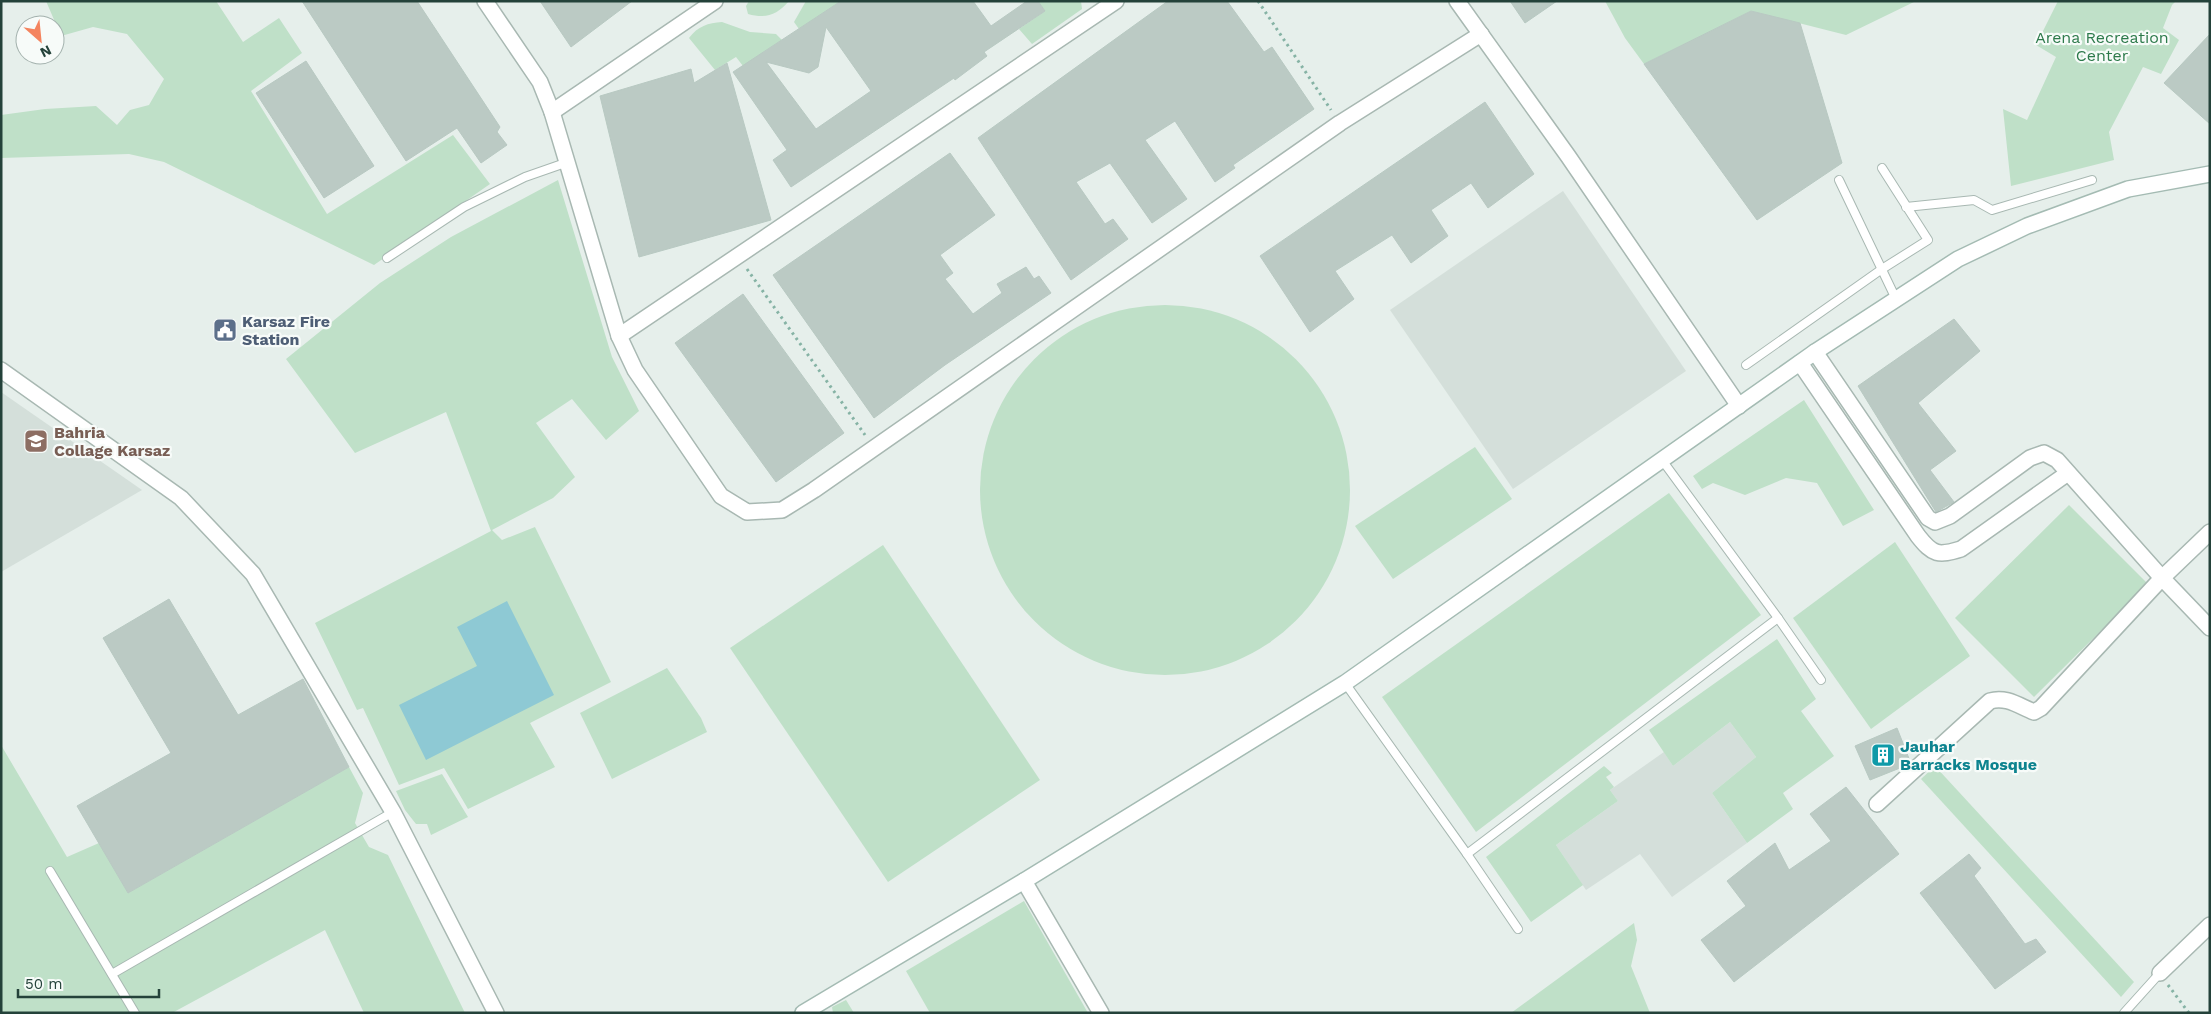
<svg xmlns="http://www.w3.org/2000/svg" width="2211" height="1014" viewBox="0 0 2211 1014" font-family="'Work Sans',sans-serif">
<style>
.built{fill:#d4dfda}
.green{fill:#bfe0c8}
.water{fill:#8ec9d4}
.building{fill:#bbcac4;stroke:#b8c9c2;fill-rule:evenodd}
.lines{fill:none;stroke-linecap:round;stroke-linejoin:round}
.lane-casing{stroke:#a8b8b2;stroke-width:10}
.street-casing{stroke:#a8b8b2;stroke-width:18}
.secondary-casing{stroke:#a4bbb3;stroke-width:18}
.path{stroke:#86b3a5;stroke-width:3;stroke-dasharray:2.5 4;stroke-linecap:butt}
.lane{stroke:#fff;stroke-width:8}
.street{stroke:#fff;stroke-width:15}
.secondary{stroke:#fff;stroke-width:15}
.labels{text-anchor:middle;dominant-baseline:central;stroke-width:4.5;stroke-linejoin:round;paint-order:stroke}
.park-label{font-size:16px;fill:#2d7a4b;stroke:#f7fbf9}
.service-label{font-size:16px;font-weight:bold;fill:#4e5e75;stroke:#f7fbf9;text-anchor:start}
.education-label{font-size:16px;font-weight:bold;fill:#785e54;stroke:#f7fbf9;text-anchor:start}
.culture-label{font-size:16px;font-weight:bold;fill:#0d838f;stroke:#f7fbf9;text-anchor:start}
</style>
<rect width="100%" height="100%" fill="#e6efeb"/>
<g class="built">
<polygon points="1563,191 1686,371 1513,489 1390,310"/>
<polygon points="1,392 142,490 1,572"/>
<polygon points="1730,722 1756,757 1712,793 1747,843 1672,897 1640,854 1586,890 1556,845 1618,801 1610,790 1664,752 1673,766"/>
</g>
<g class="green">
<polygon points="46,1 216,1 243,42 279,18 302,53 251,91 327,214 453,135 490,184 374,265 164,162 129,154 1,158 1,115 45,109 96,106 117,125 130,110 149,105 164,79 127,34 93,27 61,36"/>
<path d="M749 1H789C777 15 766 19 748 14L746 6Z"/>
<polygon points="806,1 839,1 840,2 799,29 794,22"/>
<polygon points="1038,1 1081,1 1082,9 1032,44 1019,29 1045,11"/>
<polygon points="1605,1 1916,1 1846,35 1751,11 1644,64 1625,38"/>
<polygon points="2058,1 2176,1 2172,5 2163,28 2179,40 2161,74 2143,67 2109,132 2114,160 2011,186 2003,109 2027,120 2056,57 2036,45"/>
<path d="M722 22 750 32 776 34 782 40 743 66 736 57 715 70 689 38C698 26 708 23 722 22Z"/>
<polygon points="558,180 612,357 639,411 606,440 572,399 536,423 575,477 553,498 492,530 502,540 535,527 611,682 530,723 555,767 468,809 444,768 399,785 363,708 357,710 315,623 491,531 446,412 355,453 286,359 380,283 451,237"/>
<circle cx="1165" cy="490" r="185"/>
<polygon points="1804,400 1874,510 1843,526 1817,483 1786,478 1745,495 1713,483 1702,489 1693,476"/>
<polygon points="1475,447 1512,499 1393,579 1355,526"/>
<polygon points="1669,493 1761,615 1476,832 1382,697"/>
<polygon points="2069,505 2148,584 2034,697 1955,618"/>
<polygon points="1895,542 1970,656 1871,729 1793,618"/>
<polygon points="883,545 1040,780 888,882 730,648"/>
<polygon points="1777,639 1816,699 1801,711 1834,756 1783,793 1793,809 1747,843 1712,793 1756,757 1730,722 1673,766 1649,730"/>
<polygon points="667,668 701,718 707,732 612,779 580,713"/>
<polygon points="1,745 67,857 99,843 128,893 349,767 363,793 355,823 369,847 388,855 465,1013 364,1013 325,930 172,1013 1,1013"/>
<polygon points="1604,766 1612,773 1606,777 1614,787 1610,790 1618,801 1556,845 1583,885 1531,922 1486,857"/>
<polygon points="1935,766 2134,982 2121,997 1921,779"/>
<polygon points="442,774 468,817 431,835 427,824 416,824 405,810 396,791"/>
<polygon points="1024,901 1088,1013 930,1013 906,971"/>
<polygon points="1634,923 1637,940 1631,966 1650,1013 1511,1013"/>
<polygon points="846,1000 854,1013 833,1013 832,1007"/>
</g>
<polygon class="water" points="507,601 554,695 426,760 399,705 477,666 457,627"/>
<g class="building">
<polygon points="302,1 417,1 500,127 497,132 507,145 481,163 457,128 406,161"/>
<polygon points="540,1 632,1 571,47"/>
<path d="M841 1H973L991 26 1027 1H1038L1045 11 984 52 987 56 955 80 954 78 791 187 773 160 787 150 733 72ZM826 27 871 91 816 129 766 62 809 73 818 67Z"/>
<polygon points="1168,1 1227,1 1264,52 1272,47 1314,109 1233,165 1235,168 1215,182 1175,121 1145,140 1187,199 1152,223 1110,163 1076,182 1105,224 1113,219 1128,239 1071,280 978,138"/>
<polygon points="1510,1 1557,1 1525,23"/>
<polygon points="1751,11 1800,23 1842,163 1757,220 1644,64"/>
<polygon points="2210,34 2210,124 2164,83"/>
<polygon points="306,61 374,166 324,198 256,93"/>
<polygon points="727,63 771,220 639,257 600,96 691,69 694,83"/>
<polygon points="1485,102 1534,174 1488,208 1471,183 1431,210 1448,236 1411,263 1392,235 1335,271 1354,299 1310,332 1260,256"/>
<polygon points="950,153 995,215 940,255 953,273 945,279 973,314 1002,293 997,284 1026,267 1034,279 1039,276 1051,293 945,365 874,418 773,275"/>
<polygon points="743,294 844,433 776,482 675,343"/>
<polygon points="1954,319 1980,351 1918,403 1956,451 1930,470 1954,502 1936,512 1858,386"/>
<polygon points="169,599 238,715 303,679 349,767 128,893 77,806 171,753 103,638"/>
<polygon points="1897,728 1910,761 1905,766 1870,780 1855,746"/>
<polygon points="1846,787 1899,854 1734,982 1701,940 1746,906 1727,881 1775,843 1789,870 1831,841 1810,814"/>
<polygon points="1969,854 1981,868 1974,876 2025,944 2036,939 2046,952 1995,989 1920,893"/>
</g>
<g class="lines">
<g class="lane-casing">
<g id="lane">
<polyline points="1839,180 1896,299"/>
<polyline points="1906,207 1974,200 1992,210 2092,180"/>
<polyline points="387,258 464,207 525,177 568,162"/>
<polyline points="1746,365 1882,269 1928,240 1882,168"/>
<polyline points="1778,618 1821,680"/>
<polyline points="1345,683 1467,854 1778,618 1662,460"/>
<polyline points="1467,854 1518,929"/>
<polyline points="50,871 135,1013"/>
<polyline points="112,974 393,812"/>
<polyline points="2124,1013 2160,973"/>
</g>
</g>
<g class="street-casing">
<g id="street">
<polyline points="485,1 540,82 552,112 619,336 635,370 721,496 747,512 782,510 814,490 1340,123 1481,34"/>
<polyline points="1457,1 1568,156 1739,406"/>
<polyline points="552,112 715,1"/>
<polyline points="619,336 1116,1"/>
<polyline points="1815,352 1928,518 1935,522 1950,516 2030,458 2044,453 2057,460 2162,578 2210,628"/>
<path d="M1800 363 1918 536C1933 555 1938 556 1961 549L2068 473"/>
<polyline points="1,370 181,498 253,574 393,812 496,1013"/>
<path d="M1877 804 1990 701C2006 696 2019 706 2034 712L2041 708 2162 578 2210 532"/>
<polyline points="1024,881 1101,1013"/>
<polyline points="2160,973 2210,925"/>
</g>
</g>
<g class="secondary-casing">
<polyline id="secondary" points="803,1013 1024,881 1345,683 1815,352 1958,259 2027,226 2128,189 2210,174"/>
</g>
<g class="path">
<polyline points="1258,1 1331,110"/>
<polyline points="747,269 865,435"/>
<polyline points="2168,985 2189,1013"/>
</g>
<use href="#lane" class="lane"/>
<use href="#street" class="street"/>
<use href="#secondary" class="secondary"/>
</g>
<defs>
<g id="civic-square" transform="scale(1.25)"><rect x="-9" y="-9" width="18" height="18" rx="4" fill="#5c6f8a" stroke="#f7fbf9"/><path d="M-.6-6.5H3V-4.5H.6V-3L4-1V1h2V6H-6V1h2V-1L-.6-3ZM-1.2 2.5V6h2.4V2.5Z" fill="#fff"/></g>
<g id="university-square" transform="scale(1.25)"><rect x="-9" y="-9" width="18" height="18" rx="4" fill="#8d6e63" stroke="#f7fbf9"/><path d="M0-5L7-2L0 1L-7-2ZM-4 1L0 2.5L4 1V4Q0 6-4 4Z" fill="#fff"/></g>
<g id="building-square" transform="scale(1.25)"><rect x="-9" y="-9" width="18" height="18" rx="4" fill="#0f9aa8" stroke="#f7fbf9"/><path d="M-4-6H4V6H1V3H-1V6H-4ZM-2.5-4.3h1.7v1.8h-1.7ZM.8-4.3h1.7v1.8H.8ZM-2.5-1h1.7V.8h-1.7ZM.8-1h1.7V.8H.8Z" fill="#fff"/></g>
</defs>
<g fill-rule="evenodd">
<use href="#civic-square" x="225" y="330"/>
<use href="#university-square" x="36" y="441"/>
<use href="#building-square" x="1883" y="755"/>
</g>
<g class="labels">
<g class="park-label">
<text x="2102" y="37">Arena Recreation<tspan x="2102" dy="18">Center</tspan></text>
</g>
<g class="service-label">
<text x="242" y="321">Karsaz Fire<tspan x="242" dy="18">Station</tspan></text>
</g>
<g class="education-label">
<text x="54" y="432">Bahria<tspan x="54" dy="18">Collage Karsaz</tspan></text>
</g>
<g class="culture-label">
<text x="1900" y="746">Jauhar<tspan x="1900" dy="18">Barracks Mosque</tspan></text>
</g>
</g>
<rect width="2211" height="1014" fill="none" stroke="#24423a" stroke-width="5"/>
<g transform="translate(40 40) rotate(153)"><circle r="24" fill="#f7fbf9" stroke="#a3b1ad"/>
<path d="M0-4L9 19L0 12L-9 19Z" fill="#f4845f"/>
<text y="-8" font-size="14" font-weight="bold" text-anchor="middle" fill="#24423a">N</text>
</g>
<path d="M18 989v8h141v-8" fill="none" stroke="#24423a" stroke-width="2.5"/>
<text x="25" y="989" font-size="15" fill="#24423a" stroke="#f7fbf9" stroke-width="4" paint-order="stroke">50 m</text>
</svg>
